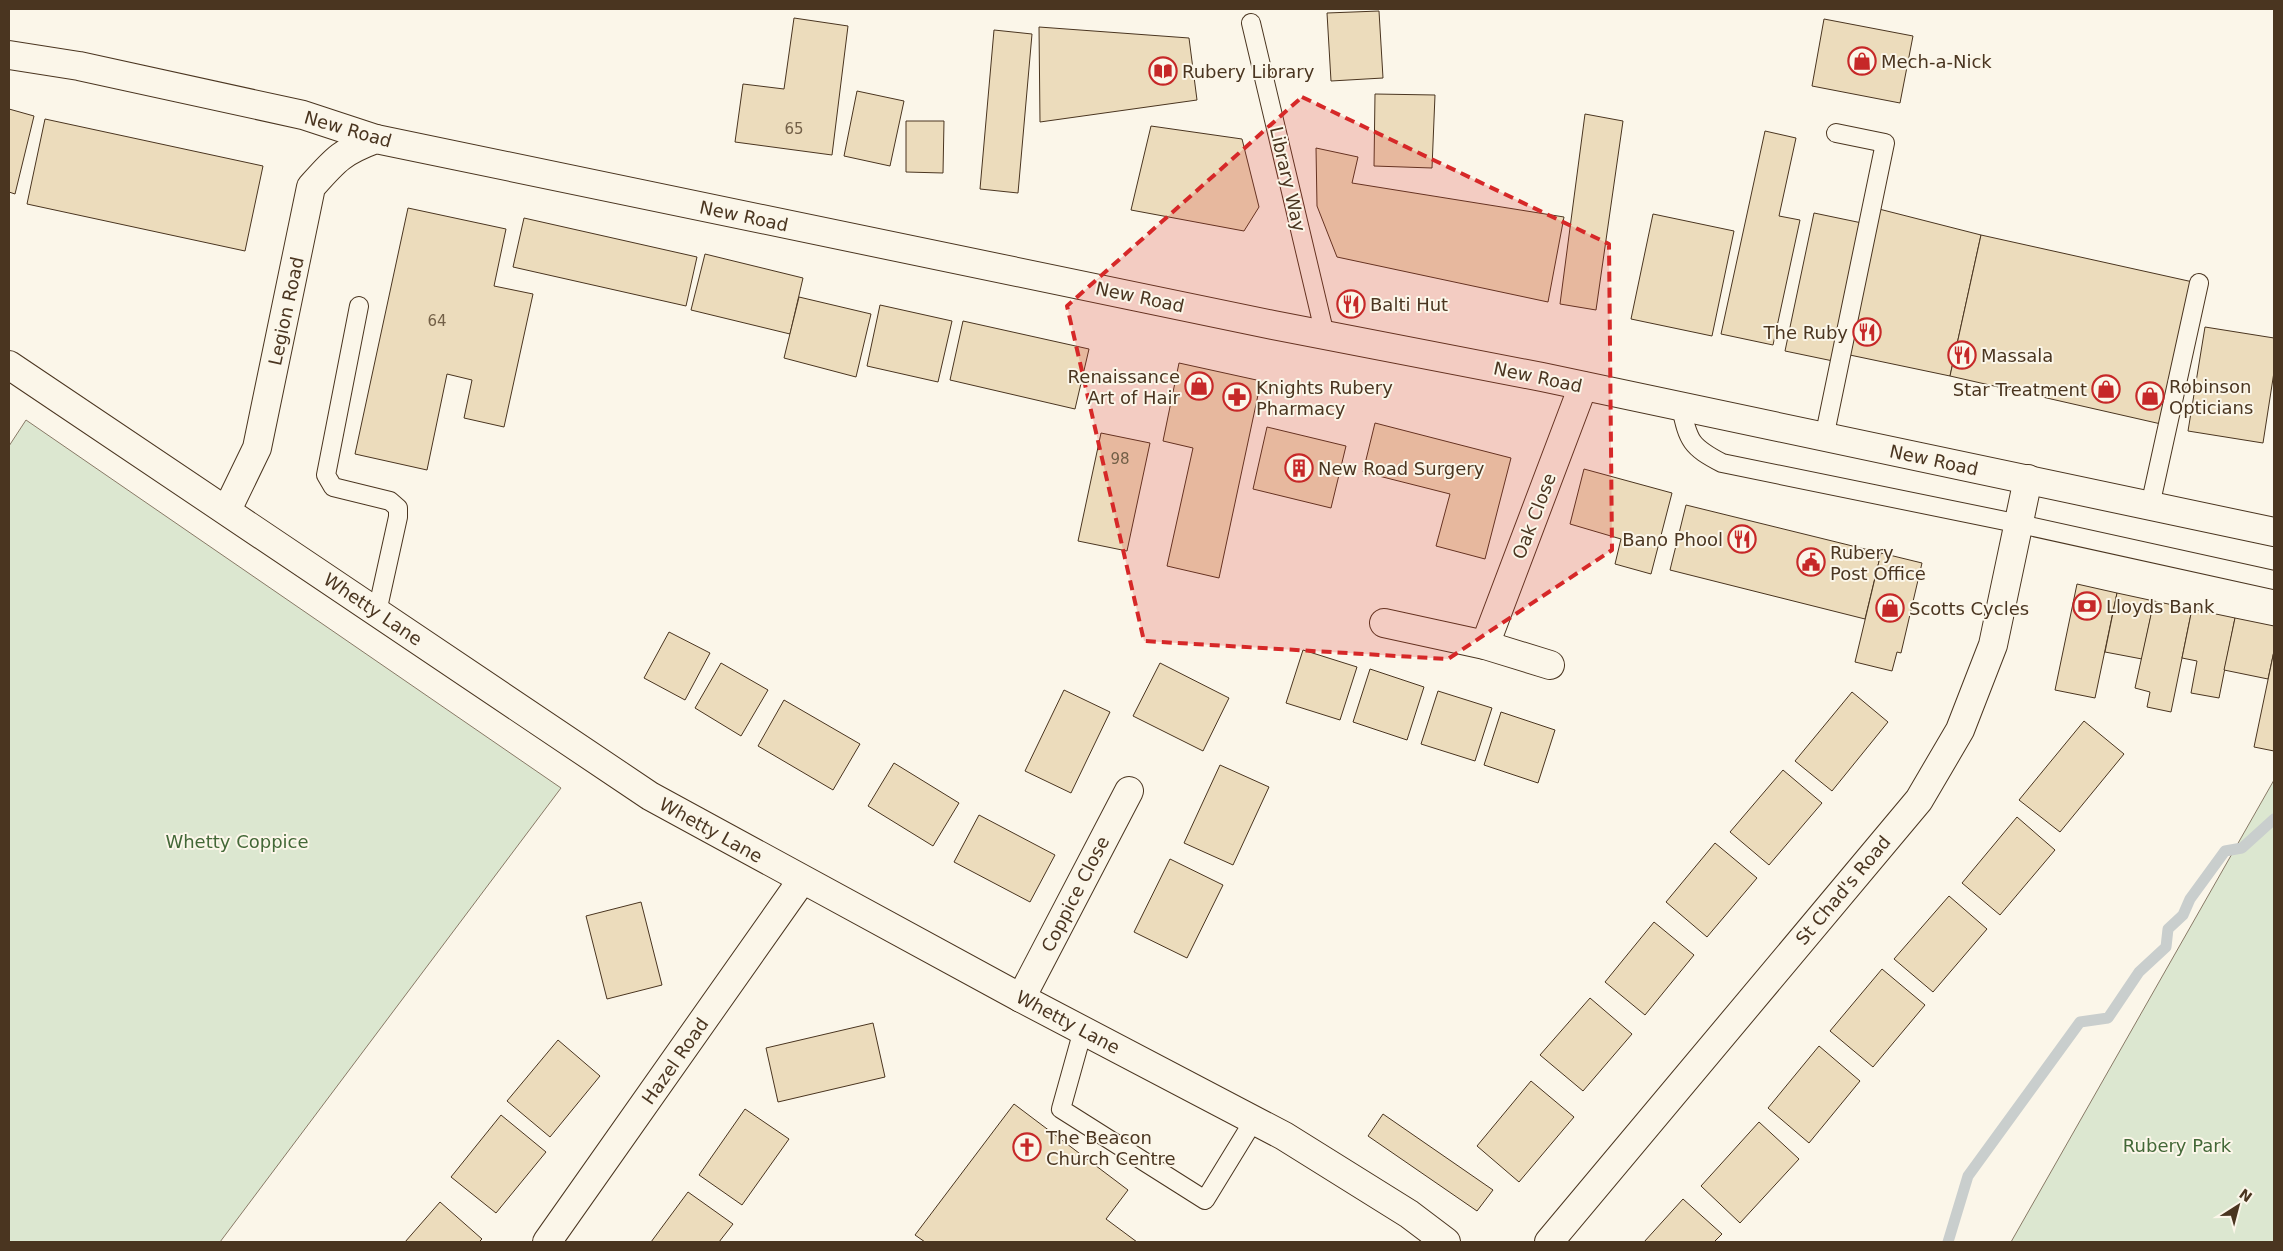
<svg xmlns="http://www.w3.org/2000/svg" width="2283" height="1251" viewBox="0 0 2283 1251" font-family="'DejaVu Sans',sans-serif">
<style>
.green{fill:#dce7d0;stroke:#887966}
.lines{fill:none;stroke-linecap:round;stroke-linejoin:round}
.stream{stroke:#c9cecd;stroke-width:11}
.building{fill:#ecdcbc;stroke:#4a3520}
.lane-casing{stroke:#4a3520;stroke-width:20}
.street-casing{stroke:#4a3520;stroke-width:30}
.secondary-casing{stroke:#4a3520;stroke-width:30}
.lane{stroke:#fbf6e9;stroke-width:18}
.street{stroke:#fbf6e9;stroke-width:28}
.secondary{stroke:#fbf6e9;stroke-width:28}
.marked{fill:#d62828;fill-opacity:0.2;stroke:#d62828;stroke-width:4;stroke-dasharray:10 6;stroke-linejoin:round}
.labels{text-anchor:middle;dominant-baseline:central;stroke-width:4;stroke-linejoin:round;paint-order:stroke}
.number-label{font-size:15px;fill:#725f47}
.poi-label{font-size:18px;fill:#4a3520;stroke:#fbf6e9;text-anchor:start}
.street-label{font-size:18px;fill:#4a3520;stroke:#fbf6e9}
.park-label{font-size:18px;fill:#436837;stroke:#fbf6e9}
</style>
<rect width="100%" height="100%" fill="#fbf6e9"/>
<g class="green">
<polygon points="26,420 561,788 220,1242 9,1242 9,446"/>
<polygon points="2274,780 2274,1242 2011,1242"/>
</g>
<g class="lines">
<polyline class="stream" points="1948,1242 1968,1176 2080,1022 2108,1018 2139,972 2166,947 2168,929 2183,915 2190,899 2225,851 2242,848 2274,819"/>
</g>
<g class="building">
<polygon points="1379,11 1383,78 1331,81 1327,13"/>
<polygon points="794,18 848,26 832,155 735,142 743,84 784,89"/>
<polygon points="1824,19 1913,36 1900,103 1812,86"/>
<polygon points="1039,27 1189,38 1197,100 1040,122"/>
<polygon points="994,30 1032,34 1018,193 980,189"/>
<polygon points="857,91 904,101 890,166 844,156"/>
<polygon points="1375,94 1435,95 1432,168 1374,166"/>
<polygon points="9,109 34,116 15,194 9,192"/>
<polygon points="1585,114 1623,121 1596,310 1560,304"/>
<polygon points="45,119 263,166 245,251 27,204"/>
<polygon points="906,121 944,121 943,173 906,172"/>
<polygon points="1151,126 1242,139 1259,207 1244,231 1131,210"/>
<polygon points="1765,131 1796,138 1779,216 1800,220 1773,345 1721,334"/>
<polygon points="1316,148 1358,157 1352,183 1564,217 1548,302 1337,257 1317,206"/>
<polygon points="408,208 506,229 494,286 533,294 504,427 464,418 472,380 447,374 427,470 355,454"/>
<polygon points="1879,209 1981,235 1950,376 1845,354"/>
<polygon points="1814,213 1862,223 1833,361 1785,351"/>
<polygon points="1653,214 1734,231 1712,336 1631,319"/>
<polygon points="524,218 697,257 686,306 513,267"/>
<polygon points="1981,235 2193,282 2161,424 1950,376"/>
<polygon points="705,254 803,278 790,334 691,310"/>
<polygon points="799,297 871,314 856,377 784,358"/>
<polygon points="880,305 952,321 938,382 867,366"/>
<polygon points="963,321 1089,349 1075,409 950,380"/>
<polygon points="2205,327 2274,338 2274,372 2263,443 2188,431"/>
<polygon points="1179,363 1261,381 1219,578 1167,566 1193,448 1163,441"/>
<polygon points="1375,423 1511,458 1485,559 1436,546 1450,494 1363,472"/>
<polygon points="1267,427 1346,446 1331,508 1253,489"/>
<polygon points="1101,433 1150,443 1127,551 1078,541"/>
<polygon points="1584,469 1672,493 1651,574 1615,564 1621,539 1570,524"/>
<polygon points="1686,505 1881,553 1865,619 1670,570"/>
<polygon points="1881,553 1922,563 1901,653 1897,652 1892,671 1855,662"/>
<polygon points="2077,584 2117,593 2095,698 2055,690"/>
<polygon points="2117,593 2154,601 2142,659 2105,652"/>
<polygon points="2154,601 2192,609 2171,712 2147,707 2150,692 2135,688"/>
<polygon points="2192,609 2235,618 2219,698 2191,693 2197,661 2182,658"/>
<polygon points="2235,618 2274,626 2274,651 2268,679 2224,670"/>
<polygon points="669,632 710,653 685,700 644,678"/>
<polygon points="1303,650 1357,667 1340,720 1286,703"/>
<polygon points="2274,651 2274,751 2254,747"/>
<polygon points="721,663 768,690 741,736 695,708"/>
<polygon points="1160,663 1229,698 1203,751 1133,716"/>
<polygon points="1370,669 1424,687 1407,740 1353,722"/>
<polygon points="1064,690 1110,712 1071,793 1025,771"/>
<polygon points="1438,691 1492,708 1475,761 1421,744"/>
<polygon points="1852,692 1888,722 1832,791 1795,761"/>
<polygon points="784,700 860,744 833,790 758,746"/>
<polygon points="1501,712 1555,730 1538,783 1484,765"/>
<polygon points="2084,721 2124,754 2060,832 2019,800"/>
<polygon points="894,763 959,803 933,846 868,806"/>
<polygon points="1220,765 1269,787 1233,865 1184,843"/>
<polygon points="1783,770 1822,803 1769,865 1730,832"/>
<polygon points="979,815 1055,855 1030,902 954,862"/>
<polygon points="2017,817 2055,850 2000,915 1962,883"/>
<polygon points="1715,843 1757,878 1707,937 1666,902"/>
<polygon points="1170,859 1223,885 1187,958 1134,932"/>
<polygon points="1949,896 1987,929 1933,992 1894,959"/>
<polygon points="641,902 662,985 607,999 586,916"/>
<polygon points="1654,922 1694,955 1645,1015 1605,982"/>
<polygon points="1882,969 1925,1005 1873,1067 1830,1031"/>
<polygon points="1590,998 1632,1034 1583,1091 1540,1055"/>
<polygon points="873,1023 885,1077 778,1102 766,1048"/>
<polygon points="558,1040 600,1076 550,1137 507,1101"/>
<polygon points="1819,1046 1860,1081 1809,1143 1768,1108"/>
<polygon points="1531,1081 1574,1117 1519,1182 1477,1146"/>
<polygon points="1014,1104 1128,1190 1106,1219 1137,1242 925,1242 915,1235"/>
<polygon points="745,1109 789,1139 742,1205 699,1175"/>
<polygon points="1383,1114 1493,1190 1477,1211 1368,1136"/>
<polygon points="501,1115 546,1152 496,1213 451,1177"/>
<polygon points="1759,1122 1799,1159 1740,1223 1701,1186"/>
<polygon points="688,1192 733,1224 719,1242 651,1242"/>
<polygon points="1683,1199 1722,1234 1714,1242 1644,1242"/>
<polygon points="440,1202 482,1239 479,1242 405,1242"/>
</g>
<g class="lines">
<g class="lane-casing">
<g id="lane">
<polyline points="1251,23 1325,335"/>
<polyline points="359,306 326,475 333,487 390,501 398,508 398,517 377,612"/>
<path d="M1681 407C1688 441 1691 447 1722 463L2020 524 2274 580"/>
<polyline points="1824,438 1885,143 1836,133"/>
<polyline points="2150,506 2199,283"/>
<polyline points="1083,1030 1061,1109 1205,1200 1254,1120"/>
</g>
</g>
<g class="street-casing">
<g id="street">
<polyline points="9,55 79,66 303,115 376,139"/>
<polyline points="1384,623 1485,645 1550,665"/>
<polyline points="1485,645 1583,386"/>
<polyline points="1021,998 1129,791"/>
<polyline points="547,1242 802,880"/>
<polyline points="1549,1242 1919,800 1960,730 1993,645 2028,479"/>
</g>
</g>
<g class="secondary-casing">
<g id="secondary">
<polyline points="9,365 650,796 1021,998 1284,1136 1409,1214 1446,1242"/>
<path d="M227 510 257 448 311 187C335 160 341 152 376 139L1273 325 1542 377 2274 532"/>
</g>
</g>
<use href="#lane" class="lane"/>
<use href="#street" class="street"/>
<use href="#secondary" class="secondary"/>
</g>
<path class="marked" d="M1302 97 1609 244 1612 550 1448 659 1144 641 1067 306Z"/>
<defs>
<g id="shop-ring" transform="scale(1.4375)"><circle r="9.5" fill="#fbf6e9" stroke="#c62828" stroke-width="1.5"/><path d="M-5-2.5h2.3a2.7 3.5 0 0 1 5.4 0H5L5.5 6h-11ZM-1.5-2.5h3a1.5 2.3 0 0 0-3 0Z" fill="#c62828"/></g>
<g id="library-ring" transform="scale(1.4375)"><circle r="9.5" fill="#fbf6e9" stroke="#c62828" stroke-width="1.5"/><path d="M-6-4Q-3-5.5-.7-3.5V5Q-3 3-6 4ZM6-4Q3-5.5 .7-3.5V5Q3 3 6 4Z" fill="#c62828"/></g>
<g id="restaurant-ring" transform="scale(1.4375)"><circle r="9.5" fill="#fbf6e9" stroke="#c62828" stroke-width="1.5"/><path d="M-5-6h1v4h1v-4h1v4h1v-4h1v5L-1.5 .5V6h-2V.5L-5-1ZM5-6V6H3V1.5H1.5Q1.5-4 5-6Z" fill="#c62828"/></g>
<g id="pharmacy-ring" transform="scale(1.4375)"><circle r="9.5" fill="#fbf6e9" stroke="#c62828" stroke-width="1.5"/><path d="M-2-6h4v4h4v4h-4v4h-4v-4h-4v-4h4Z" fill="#c62828"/></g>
<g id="building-ring" transform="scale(1.4375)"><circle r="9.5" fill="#fbf6e9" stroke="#c62828" stroke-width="1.5"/><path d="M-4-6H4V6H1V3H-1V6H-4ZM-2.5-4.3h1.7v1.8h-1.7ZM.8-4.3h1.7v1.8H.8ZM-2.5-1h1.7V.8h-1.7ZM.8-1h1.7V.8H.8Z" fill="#c62828"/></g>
<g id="civic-ring" transform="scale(1.4375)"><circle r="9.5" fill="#fbf6e9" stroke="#c62828" stroke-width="1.5"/><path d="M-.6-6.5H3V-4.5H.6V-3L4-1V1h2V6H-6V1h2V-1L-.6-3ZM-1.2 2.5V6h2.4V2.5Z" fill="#c62828"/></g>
<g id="bank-ring" transform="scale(1.4375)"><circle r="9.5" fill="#fbf6e9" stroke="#c62828" stroke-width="1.5"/><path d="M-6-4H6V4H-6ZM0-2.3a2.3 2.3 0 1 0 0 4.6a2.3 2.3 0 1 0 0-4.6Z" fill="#c62828"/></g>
<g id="church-ring" transform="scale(1.4375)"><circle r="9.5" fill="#fbf6e9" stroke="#c62828" stroke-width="1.5"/><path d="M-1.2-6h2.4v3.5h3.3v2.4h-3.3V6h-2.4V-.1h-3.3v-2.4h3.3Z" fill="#c62828"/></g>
</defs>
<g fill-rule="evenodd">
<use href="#shop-ring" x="1862" y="61"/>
<use href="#library-ring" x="1163" y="71"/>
<use href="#restaurant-ring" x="1351" y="304"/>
<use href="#restaurant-ring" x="1867" y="332"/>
<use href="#restaurant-ring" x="1962" y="355"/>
<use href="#shop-ring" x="1199" y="386"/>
<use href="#shop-ring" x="2106" y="389"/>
<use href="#shop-ring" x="2150" y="396"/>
<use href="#pharmacy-ring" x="1237" y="397"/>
<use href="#building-ring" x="1299" y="468"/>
<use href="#restaurant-ring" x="1742" y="539"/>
<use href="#civic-ring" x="1811" y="562"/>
<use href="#bank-ring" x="2087" y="606"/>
<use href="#shop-ring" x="1890" y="608"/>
<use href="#church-ring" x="1027" y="1147"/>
</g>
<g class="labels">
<g class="number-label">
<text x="794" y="129">65</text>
<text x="437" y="321">64</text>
<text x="1120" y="459">98</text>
</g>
<g class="poi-label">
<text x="1881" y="61">Mech-a-Nick</text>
<text x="1182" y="71">Rubery Library</text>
<text x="1370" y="304">Balti Hut</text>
<text x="1848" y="332" text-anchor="end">The Ruby</text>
<text x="1981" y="355">Massala</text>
<text x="1180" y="376" text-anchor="end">Renaissance<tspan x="1180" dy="21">Art of Hair</tspan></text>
<text x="2169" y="386">Robinson<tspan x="2169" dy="21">Opticians</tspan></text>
<text x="1256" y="387">Knights Rubery<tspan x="1256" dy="21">Pharmacy</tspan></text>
<text x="2087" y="389" text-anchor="end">Star Treatment</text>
<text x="1318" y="468">New Road Surgery</text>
<text x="1723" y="539" text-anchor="end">Bano Phool</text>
<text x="1830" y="552">Rubery<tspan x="1830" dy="21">Post Office</tspan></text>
<text x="2106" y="606">Lloyds Bank</text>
<text x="1909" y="608">Scotts Cycles</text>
<text x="1046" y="1137">The Beacon<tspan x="1046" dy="21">Church Centre</tspan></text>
</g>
<g class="street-label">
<text transform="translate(348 129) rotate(16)">New Road</text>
<text transform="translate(1288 179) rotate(77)">Library Way</text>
<text transform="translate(744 216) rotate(12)">New Road</text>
<text transform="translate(1140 297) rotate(12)">New Road</text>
<text transform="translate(286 311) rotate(-78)">Legion Road</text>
<text transform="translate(1538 377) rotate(12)">New Road</text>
<text transform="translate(1934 460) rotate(12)">New Road</text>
<text transform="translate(1534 516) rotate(-69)">Oak Close</text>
<text transform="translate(373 609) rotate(34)">Whetty Lane</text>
<text transform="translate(711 830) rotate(29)">Whetty Lane</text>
<text transform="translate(1843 890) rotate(-50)">St Chad's Road</text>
<text transform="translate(1075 894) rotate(-63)">Coppice Close</text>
<text transform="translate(1068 1022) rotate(28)">Whetty Lane</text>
<text transform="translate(675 1061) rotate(-55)">Hazel Road</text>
</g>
<g class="park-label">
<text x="237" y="841">Whetty Coppice</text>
<text x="2177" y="1145">Rubery Park</text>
</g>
</g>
<rect width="2283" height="1251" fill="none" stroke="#4a3520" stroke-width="20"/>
<g transform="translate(2238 1206) rotate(36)" stroke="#fbf6e9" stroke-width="4" paint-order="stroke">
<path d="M0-4L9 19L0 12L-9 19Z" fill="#4a3520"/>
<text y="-8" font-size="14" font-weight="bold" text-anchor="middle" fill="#4a3520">N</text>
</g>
</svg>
